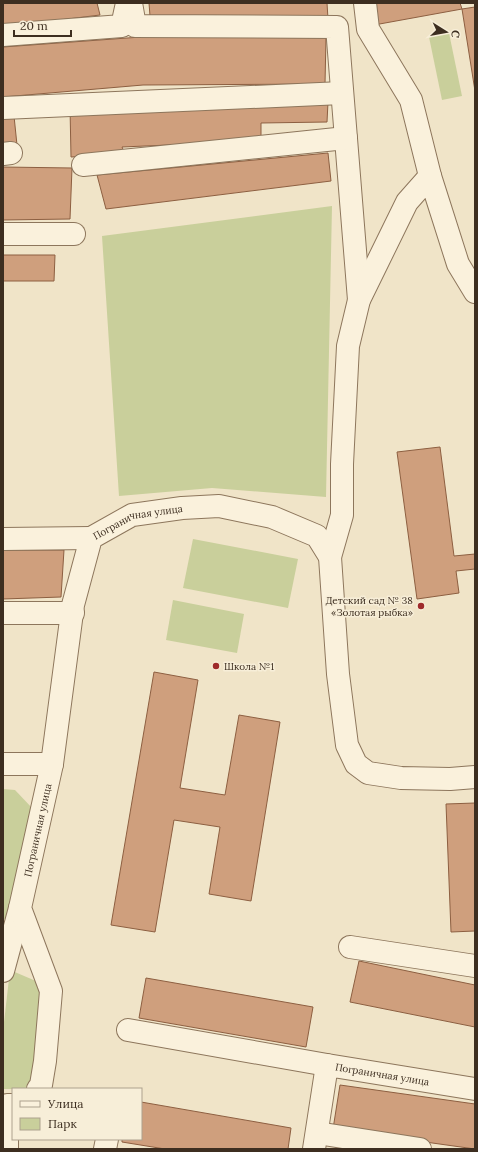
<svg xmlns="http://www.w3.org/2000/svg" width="478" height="1152" viewBox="0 0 478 1152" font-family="Lora,serif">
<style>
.green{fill:#c9cf9b}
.building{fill:#cf9f7d;stroke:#8d5f41}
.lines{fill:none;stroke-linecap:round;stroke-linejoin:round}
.minor-casing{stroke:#8d765c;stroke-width:24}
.minor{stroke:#faf1dc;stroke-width:22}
.poi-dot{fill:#9e2a2b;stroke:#f7eed8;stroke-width:1.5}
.labels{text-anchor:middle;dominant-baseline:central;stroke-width:3;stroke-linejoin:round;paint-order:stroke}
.street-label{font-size:10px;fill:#3d2e20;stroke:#f7eed8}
.poi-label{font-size:10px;fill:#3d2e20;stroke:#f7eed8;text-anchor:end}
</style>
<rect width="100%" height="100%" fill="#f0e4c8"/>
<g class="green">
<polygon points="449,33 462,96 442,100 429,37"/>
<polygon points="332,206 326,497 212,488 119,496 102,236"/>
<polygon points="193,539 298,559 288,608 183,588"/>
<polygon points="173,600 244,614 237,653 166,640"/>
<polygon points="3,789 15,790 33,809 10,922 3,918"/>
<polygon points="10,970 43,984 30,1089 3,1089 3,1031"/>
</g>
<g class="building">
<polygon points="3,3 97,3 100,15 3,27"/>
<polygon points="149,3 327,3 328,19 150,16"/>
<polygon points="370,3 460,3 462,9 374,25"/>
<polygon points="475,7 475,91 462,9"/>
<polygon points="141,37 326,37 325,84 143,85 3,97 3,47"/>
<polygon points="328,102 327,122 261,123 261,141 122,147 125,154 71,157 70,107"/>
<polygon points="3,116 14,116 17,145 3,145"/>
<polygon points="328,153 331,181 106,209 97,175"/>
<polygon points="3,167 72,168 70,219 3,220"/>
<polygon points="3,255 55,255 54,281 3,281"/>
<polygon points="440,447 454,556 475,554 475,569 456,571 459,593 417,599 397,452"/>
<polygon points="3,550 64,550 61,597 3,599"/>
<polygon points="154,672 198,680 180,788 225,795 239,715 280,722 251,901 209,894 220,827 174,820 155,932 111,925"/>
<polygon points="475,803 475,931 451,932 446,804"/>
<polygon points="359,961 475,985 475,1027 350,1002"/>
<polygon points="146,978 313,1007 306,1047 139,1018"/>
<polygon points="340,1085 475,1104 475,1149 333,1129"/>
<polygon points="141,1102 291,1128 288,1149 165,1149 122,1142 122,1139 141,1139"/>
</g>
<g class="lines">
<g class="minor-casing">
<g id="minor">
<polyline points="131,3 135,26 337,27 359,300"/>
<polyline points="365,3 368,29 411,100 430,176"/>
<polyline points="3,35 122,26 127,3"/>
<polyline points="3,108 342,93"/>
<polyline points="3,154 11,153"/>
<polyline points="83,165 346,138"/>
<polyline points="3,234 74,234"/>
<polyline points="3,539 91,538"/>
<polyline points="330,557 342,515 342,464 348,346 359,300 407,202 430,176 458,264 475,292"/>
<polyline points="3,613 73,613"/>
<polyline points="3,764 52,764"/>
<polyline points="350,947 475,966"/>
<polyline points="3,971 20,908"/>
<polyline points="128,1030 327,1065"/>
<path id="s1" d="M38 1089 41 1085 45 1061 51 991 20 908 52 764 73 605 91 538 132 515 182 508 219 506 272 517 317 536 330 557 338 674 347 745 356 764 368 773 401 778 450 779 475 777"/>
<polyline points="317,1133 420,1149"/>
<polyline points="7,1149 7,1105 13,1105"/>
<polyline points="105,1149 107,1139"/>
<path id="s2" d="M314 1149 327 1065 475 1089"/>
</g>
</g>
<use href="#minor" class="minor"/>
</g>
<g class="poi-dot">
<circle cx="421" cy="606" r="4"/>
<circle cx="216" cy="666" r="4"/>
</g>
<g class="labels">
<g class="street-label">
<text stroke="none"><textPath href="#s1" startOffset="616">Пограничная улица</textPath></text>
<text stroke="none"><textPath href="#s1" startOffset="268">Пограничная улица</textPath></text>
<text stroke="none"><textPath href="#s2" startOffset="141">Пограничная улица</textPath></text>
</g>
<g class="poi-label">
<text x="413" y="600">Детский сад № 38<tspan x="413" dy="12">«Золотая рыбка»</tspan></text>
<text x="224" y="666" text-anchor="start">Школа №1</text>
</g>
</g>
<rect width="478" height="1152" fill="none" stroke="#3d2e20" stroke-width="8"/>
<rect x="12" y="1088" width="130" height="52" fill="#f7eed8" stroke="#ada18e"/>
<rect x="20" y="1101" width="20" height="6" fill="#faf1dc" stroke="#ada18e"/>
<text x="48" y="1108" font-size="12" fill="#3d2e20">Улица</text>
<rect x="20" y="1118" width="20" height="12" fill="#c9cf9b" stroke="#ada18e"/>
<text x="48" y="1128" font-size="12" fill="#3d2e20">Парк</text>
<g transform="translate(446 32) rotate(101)" stroke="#f7eed8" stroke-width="3" paint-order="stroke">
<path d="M0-3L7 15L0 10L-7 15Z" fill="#3d2e20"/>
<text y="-6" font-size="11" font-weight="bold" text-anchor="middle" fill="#3d2e20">С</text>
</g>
<path d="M14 30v6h57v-6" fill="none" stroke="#3d2e20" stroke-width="2"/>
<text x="20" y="30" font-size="12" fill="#3d2e20" stroke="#f7eed8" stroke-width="3" paint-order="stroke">20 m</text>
</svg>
